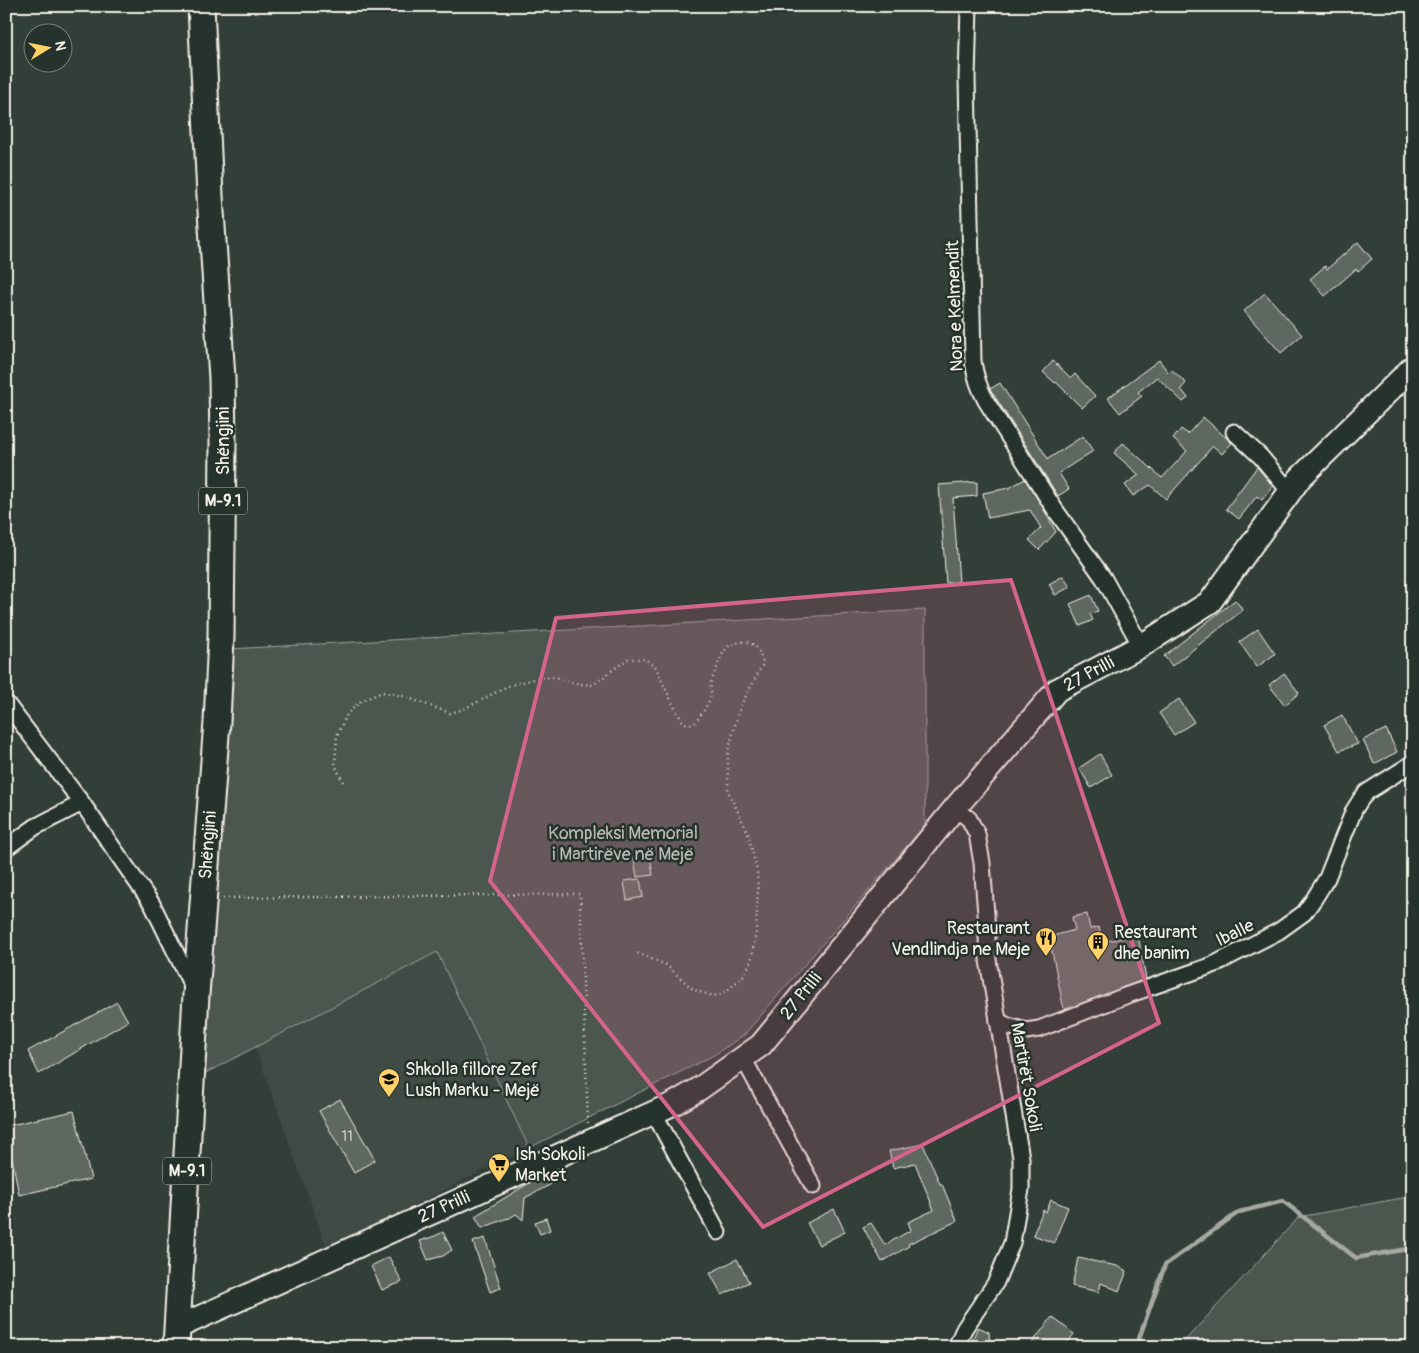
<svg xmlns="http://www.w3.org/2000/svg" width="1419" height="1353" viewBox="0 0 1419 1353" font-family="Pangolin,sans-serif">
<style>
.built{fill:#404b44}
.green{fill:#4c564f;stroke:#a0a49c}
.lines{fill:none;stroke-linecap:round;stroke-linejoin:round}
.stream{stroke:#a6a9a1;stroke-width:4.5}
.building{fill:#5f6861;stroke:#f4f1e8}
.street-casing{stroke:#f4f1e8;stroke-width:19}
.secondary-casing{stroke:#f4f1e8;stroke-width:26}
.primary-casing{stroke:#f4f1e8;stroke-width:29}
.path{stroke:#f4f1e8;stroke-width:2.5;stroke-dasharray:1 4;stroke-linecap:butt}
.street{stroke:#26332d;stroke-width:15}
.secondary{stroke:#26332d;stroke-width:22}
.primary{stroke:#26332d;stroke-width:25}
.marked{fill:#d4648c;fill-opacity:0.2;stroke:#d4648c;stroke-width:4;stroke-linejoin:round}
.labels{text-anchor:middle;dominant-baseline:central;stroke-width:5;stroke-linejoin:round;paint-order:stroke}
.number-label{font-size:15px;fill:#cfcfc6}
.shield{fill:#26332d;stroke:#b6b8b0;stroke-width:1}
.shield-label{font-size:16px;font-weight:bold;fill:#f4f1e8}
.street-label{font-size:18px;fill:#f4f1e8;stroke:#26332d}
.park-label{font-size:18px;fill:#b9bbb2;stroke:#26332d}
.poi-label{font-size:18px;fill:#f4f1e8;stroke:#26332d;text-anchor:start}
</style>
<rect width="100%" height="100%" fill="#323e38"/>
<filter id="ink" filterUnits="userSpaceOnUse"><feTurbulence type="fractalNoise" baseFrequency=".02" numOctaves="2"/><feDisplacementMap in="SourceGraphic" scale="10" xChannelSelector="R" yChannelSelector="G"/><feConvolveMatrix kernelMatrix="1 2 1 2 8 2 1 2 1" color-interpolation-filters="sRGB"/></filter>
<g filter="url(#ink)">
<polygon class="built" points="437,952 529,1148 327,1248 255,1047"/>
<g class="green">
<polygon points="925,610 925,825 744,1035 714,1055 529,1148 437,952 204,1074 230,649"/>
<polygon points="1413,1196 1413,1347 1179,1347 1299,1217"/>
</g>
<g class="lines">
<polyline class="stream" points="1136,1347 1165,1265 1239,1212 1283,1201 1356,1258 1413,1248"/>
</g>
<g class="building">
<polygon points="1358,242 1372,259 1358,271 1356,269 1325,296 1310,279 1325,266 1327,269"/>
<polygon points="1265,293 1302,335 1281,353 1244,311"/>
<polygon points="1159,360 1168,372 1171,369 1186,383 1181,389 1188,398 1183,402 1157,377 1138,392 1142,396 1120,413 1108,398"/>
<polygon points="1053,361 1071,378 1075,374 1095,396 1082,408 1056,382 1055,383 1043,372"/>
<polygon points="1000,383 1048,459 1083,436 1093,451 1059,473 1069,489 1058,496 992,392 990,389"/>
<polygon points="1203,417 1232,443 1222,454 1213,446 1166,499 1150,485 1133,496 1125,485 1139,475 1114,453 1123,443 1162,478 1187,451 1173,439 1181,429 1188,434"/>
<polygon points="1257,467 1273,486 1262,500 1257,496 1239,519 1226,509"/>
<polygon points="1025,479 1042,506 1056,532 1039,550 1029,540 1041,528 1030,510 988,518 983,493 1009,488"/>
<polygon points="977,482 977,496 953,498 959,582 946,583 939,485"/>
<polygon points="1063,576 1070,587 1055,595 1049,584"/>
<polygon points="1091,595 1098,611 1090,614 1093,620 1080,626 1070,604"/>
<polygon points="1235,600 1243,610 1172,666 1164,656"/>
<polygon points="1258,629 1275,654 1257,667 1239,642"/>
<polygon points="1284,673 1299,693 1285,705 1269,685"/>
<polygon points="1179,699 1194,722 1174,735 1159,713"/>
<polygon points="1342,715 1358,744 1339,751 1324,725"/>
<polygon points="1386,729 1397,752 1374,764 1363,740"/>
<polygon points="1100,754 1112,775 1091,788 1079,768"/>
<polygon points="650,856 653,875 637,877 634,859"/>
<polygon points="640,879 643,897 627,900 624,881"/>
<polygon points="1087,914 1090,929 1099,927 1102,942 1138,935 1146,979 1064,1010 1049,937 1075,930 1072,917"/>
<polygon points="117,1002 128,1021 39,1074 28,1051"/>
<polygon points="340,1099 375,1160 354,1173 319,1111"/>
<polygon points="74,1111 91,1179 19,1195 6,1126"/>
<polygon points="923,1144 940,1184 942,1184 957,1221 908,1244 909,1246 882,1262 863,1227 871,1223 885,1245 911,1230 908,1222 934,1210 915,1163 893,1168 889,1151"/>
<polygon points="555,1171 559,1180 525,1198 523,1220 516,1214 508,1219 508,1218 482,1228 475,1216 531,1182"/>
<polygon points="1051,1200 1068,1207 1054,1243 1033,1235 1043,1210 1046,1212"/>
<polygon points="834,1209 845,1232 819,1245 807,1223"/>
<polygon points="546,1218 550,1230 540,1234 535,1222"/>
<polygon points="443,1232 452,1250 443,1256 428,1260 420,1241 435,1236"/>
<polygon points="485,1238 501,1288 490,1292 473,1242"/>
<polygon points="389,1257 402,1282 382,1290 371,1266"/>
<polygon points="1078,1258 1117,1266 1127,1271 1119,1291 1101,1283 1099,1292 1072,1286"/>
<polygon points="737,1259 749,1282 722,1295 710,1273"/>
<polygon points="1052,1317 1074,1334 1064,1347 1029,1347"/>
<polygon points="978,1327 989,1332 990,1347 969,1347"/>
</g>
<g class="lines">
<g class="street-casing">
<g id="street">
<path d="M969 6 967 78 973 361C975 376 979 388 986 401L1054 508 1104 579 1141 646"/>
<polyline points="1234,432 1261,457 1290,492"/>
<polyline points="6,703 82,803 152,904 194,990"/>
<polyline points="955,808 969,819 977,834 982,863 986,914 988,960 1021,1158 1021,1189 1012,1243 996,1282 964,1329 956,1347"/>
<polyline points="6,848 35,827 82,803"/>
<polyline points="998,1021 1008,1026 1026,1031 1039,1029 1125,996 1213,965 1279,931 1304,913 1314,899 1327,878 1354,810 1361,799 1367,792 1413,763"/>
<polyline points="743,1058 813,1186"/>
<polyline points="654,1113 718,1232"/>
</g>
</g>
<g class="secondary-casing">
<polyline id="secondary" points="178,1327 675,1103 699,1089 761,1045 955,808 1057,690 1141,646 1210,602 1300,478 1413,367"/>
</g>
<g class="primary-casing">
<polyline id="primary" points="176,1347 196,995 217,722 221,637 223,445 222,378 210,196 201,6"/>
</g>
<g class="path">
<path d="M343 782 335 765 337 735 347 714 361 701 382 692 403 696 450 713 464 709 508 686 538 678 555 677 573 683 593 685 618 666 628 659H645L655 666 676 711 684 723 694 724C700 716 707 707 710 698 712 693 710 687 711 682 713 677 715 672 717 668 722 652 727 642 745 642 757 642 761 655 763 664L740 707 728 752V791L748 833 757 871 758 888 756 932 751 962 743 976 730 988 721 994 713 996 694 990 666 965 635 952"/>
<polyline points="223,898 580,894 588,1124"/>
</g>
<use href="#street" class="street"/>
<use href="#secondary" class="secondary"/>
<use href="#primary" class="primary"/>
</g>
</g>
<path class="marked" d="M1011 580 1159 1023 763 1227 490 881 556 618Z"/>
<defs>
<g id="restaurant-pin" transform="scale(1.125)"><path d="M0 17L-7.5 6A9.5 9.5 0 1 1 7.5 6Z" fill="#ffd166" stroke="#26332d"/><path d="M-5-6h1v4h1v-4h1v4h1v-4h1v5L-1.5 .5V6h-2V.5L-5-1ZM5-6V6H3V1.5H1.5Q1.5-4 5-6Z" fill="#111"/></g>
<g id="building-pin" transform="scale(1.125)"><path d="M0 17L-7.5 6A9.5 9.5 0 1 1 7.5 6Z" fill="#ffd166" stroke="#26332d"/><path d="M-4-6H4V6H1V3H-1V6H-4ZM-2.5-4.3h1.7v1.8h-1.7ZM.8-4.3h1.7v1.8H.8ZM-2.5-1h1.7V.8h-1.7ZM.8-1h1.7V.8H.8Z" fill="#111"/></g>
<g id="school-pin" transform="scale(1.125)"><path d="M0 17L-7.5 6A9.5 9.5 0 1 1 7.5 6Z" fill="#ffd166" stroke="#26332d"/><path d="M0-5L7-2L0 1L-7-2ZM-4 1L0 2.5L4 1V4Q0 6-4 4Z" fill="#111"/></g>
<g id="supermarket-pin" transform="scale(1.125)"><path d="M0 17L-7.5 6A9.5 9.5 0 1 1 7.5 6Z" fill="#ffd166" stroke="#26332d"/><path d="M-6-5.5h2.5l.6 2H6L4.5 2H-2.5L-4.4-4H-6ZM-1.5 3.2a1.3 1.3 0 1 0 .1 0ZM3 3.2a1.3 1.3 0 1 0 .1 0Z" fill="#111"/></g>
</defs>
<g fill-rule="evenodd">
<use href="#restaurant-pin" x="1046" y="938"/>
<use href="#building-pin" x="1098" y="942"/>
<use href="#school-pin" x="389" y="1079"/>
<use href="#supermarket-pin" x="499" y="1164"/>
</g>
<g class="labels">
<g class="number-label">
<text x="347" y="1136">11</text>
</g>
<g class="shield">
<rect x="199" y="487.5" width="48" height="27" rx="4"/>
<rect x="163" y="1157.5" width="48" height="27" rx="4"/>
</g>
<g class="shield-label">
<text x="223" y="501">M-9.1</text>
<text x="187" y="1171">M-9.1</text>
</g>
<g class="street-label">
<text transform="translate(955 306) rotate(-92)">Nora e Kelmendit</text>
<text transform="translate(223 441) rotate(-90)">Shëngjini</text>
<text transform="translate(1089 674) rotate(-28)">27 Prilli</text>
<text transform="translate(208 845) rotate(-86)">Shëngjini</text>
<text transform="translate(1235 933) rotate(-26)">Iballe</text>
<text transform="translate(801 996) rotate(-51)">27 Prilli</text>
<text transform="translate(1026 1077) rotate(80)">Martirët Sokoli</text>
<text transform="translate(444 1207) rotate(-24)">27 Prilli</text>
</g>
<g class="park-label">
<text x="623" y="833">Kompleksi Memorial<tspan x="623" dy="21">i Martirëve në Mejë</tspan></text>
</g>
<g class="poi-label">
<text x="1030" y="928" text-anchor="end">Restaurant<tspan x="1030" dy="21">Vendlindja ne Meje</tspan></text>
<text x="1114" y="932">Restaurant<tspan x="1114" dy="21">dhe banim</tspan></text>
<text x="405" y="1069">Shkolla fillore Zef<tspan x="405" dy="21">Lush Marku - Mejë</tspan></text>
<text x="515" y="1154">Ish Sokoli<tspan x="515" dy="21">Market</tspan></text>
</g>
</g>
<rect width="1419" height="1353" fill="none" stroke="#26332d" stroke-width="25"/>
<rect x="12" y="12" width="1394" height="1328" fill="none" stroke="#f4f1e8" stroke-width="2" filter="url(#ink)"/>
<g transform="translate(48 48) rotate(80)"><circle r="24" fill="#26332d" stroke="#787f78"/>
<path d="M0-4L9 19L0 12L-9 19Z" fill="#ffd166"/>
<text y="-8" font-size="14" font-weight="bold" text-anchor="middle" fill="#f4f1e8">N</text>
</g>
</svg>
